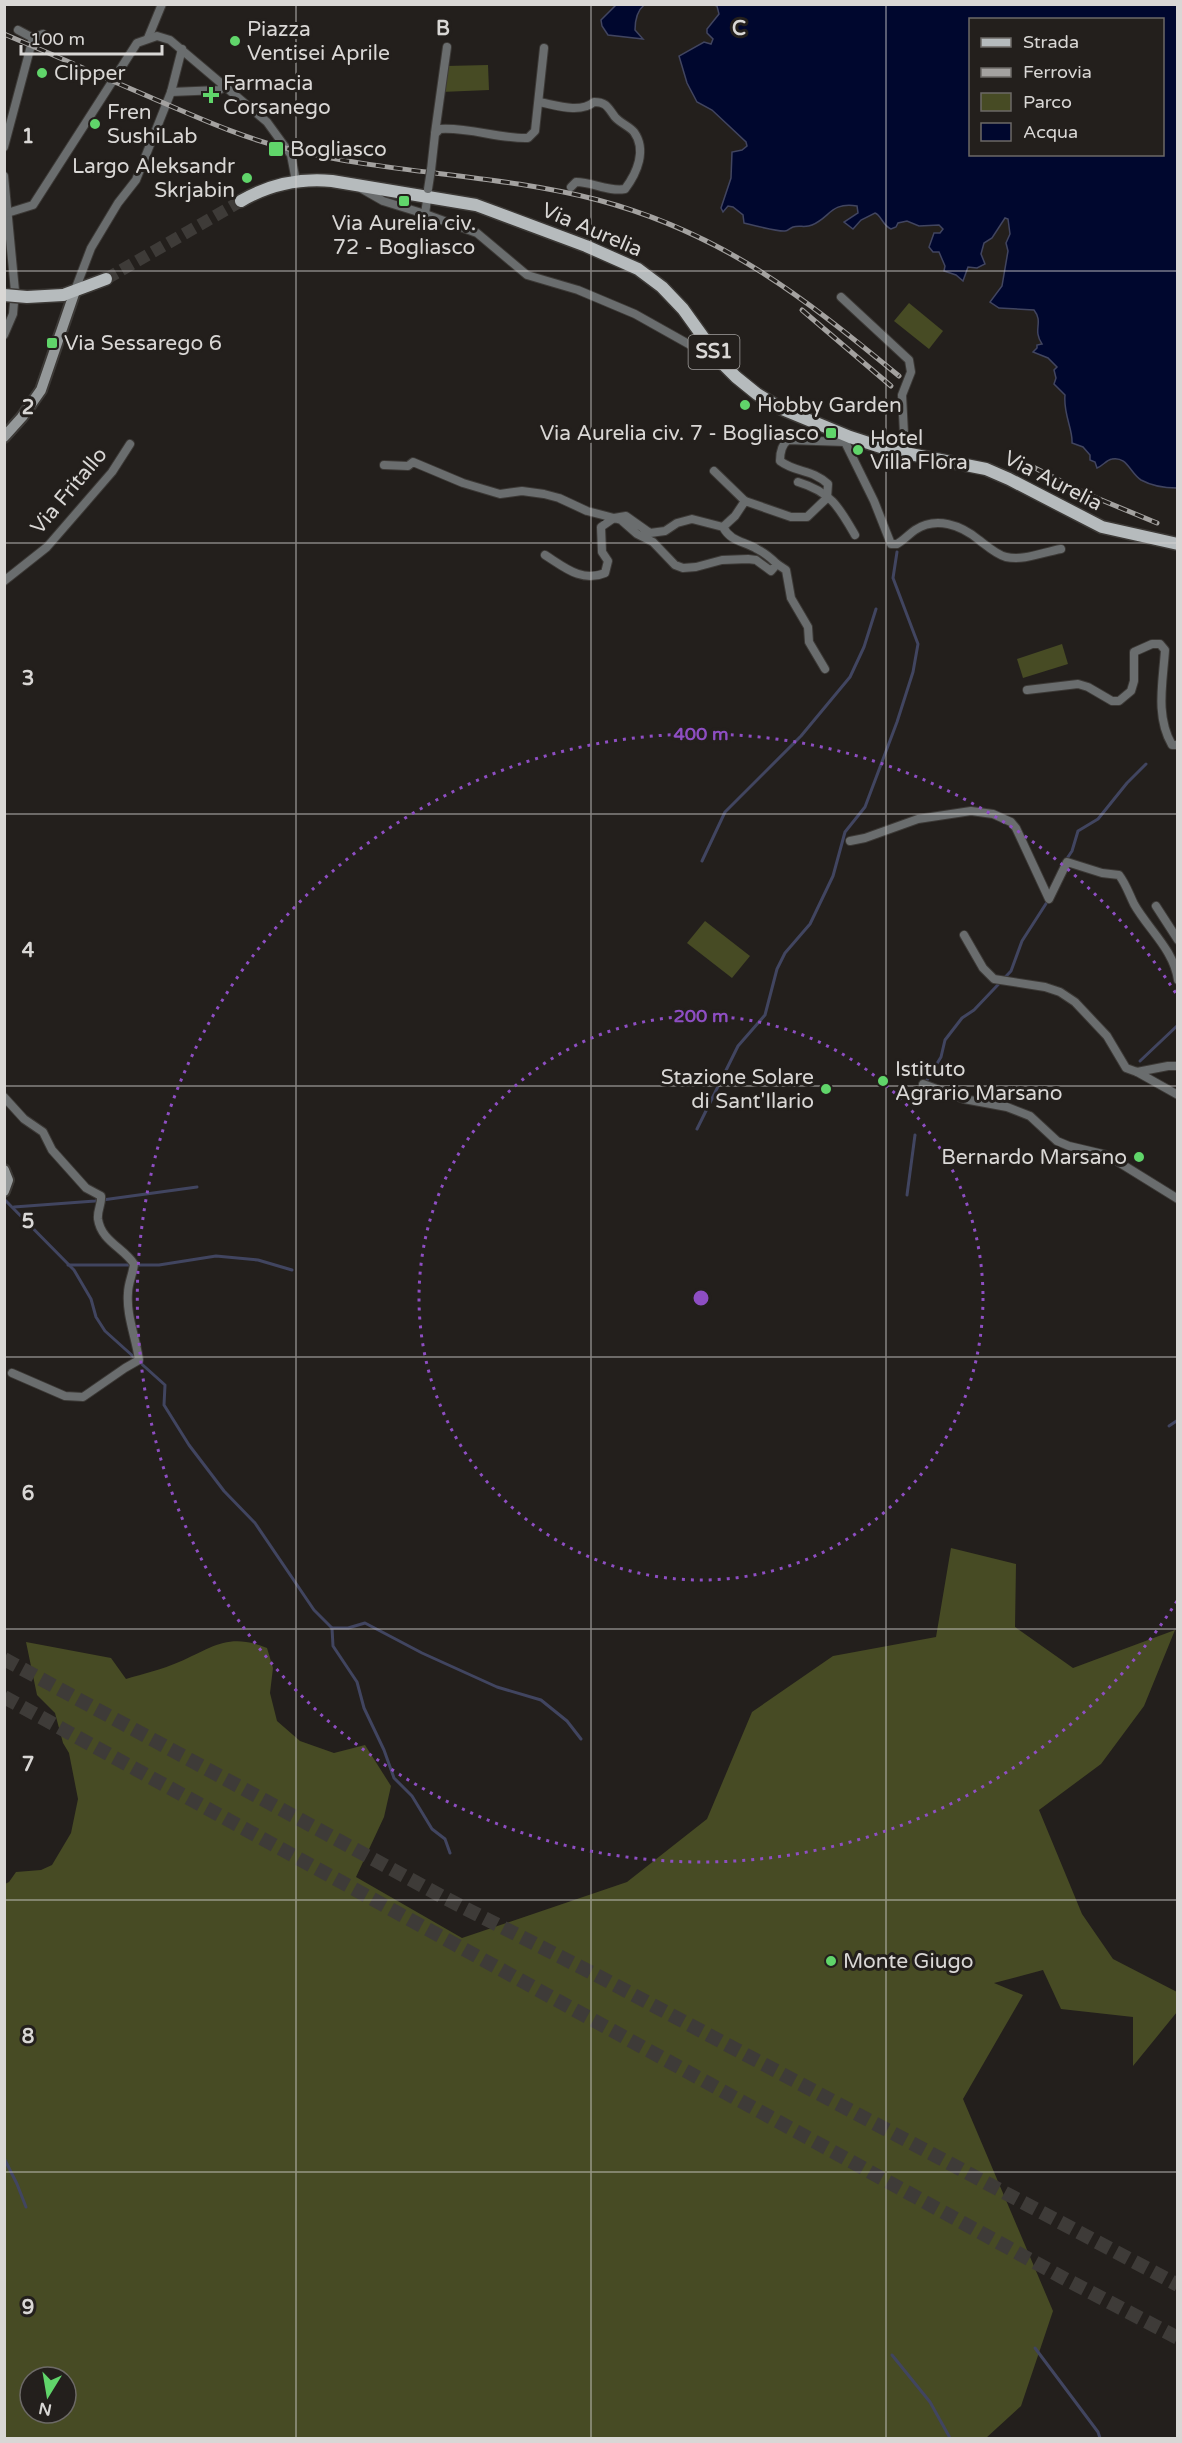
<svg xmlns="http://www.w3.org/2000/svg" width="1182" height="2443" viewBox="0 0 1182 2443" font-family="'Varela Round',sans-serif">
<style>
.green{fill:#474b24;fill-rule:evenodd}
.water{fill:#00072e;stroke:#414560;stroke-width:1.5;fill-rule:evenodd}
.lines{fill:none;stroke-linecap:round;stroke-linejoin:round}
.stream{stroke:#414560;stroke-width:3}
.primary-tunnel{stroke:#3e3b38;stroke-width:12;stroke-dasharray:12 6;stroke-linecap:butt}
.highway-tunnel{stroke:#3e3b38;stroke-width:14;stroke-dasharray:14 7;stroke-linecap:butt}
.street-casing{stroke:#3c3936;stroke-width:10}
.secondary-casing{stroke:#3c3936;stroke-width:14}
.primary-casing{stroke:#3c3936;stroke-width:15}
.street{stroke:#6a6d6e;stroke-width:8}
.secondary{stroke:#95999a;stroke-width:10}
.primary{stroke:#b6bbbd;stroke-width:12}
.rail-casing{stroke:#a4a2a0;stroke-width:5}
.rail{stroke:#231f1c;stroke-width:3;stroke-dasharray:9;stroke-linecap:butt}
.street-bridge-casing{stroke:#3c3936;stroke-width:10;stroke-linecap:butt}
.primary-bridge-casing{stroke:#3c3936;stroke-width:15;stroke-linecap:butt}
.street-bridge{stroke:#6a6d6e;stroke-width:8}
.primary-bridge{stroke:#b6bbbd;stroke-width:12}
.grid{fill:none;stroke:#d9d7d5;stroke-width:1.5;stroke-opacity:0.55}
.ring{fill:none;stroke:#8e4ec3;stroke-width:3;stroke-dasharray:3 6}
.poi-dot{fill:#60d56a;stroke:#231f1c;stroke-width:2}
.labels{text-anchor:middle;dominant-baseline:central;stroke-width:6;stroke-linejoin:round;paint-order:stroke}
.shield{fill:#231f1c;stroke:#a2a09e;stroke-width:1.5}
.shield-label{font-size:20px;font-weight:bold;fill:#d9d7d5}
.poi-label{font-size:21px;fill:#d9d7d5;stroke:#231f1c;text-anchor:start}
.street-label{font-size:21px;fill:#d9d7d5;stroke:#231f1c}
.grid-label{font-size:20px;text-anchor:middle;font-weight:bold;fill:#d9d7d5;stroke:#231f1c;stroke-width:6;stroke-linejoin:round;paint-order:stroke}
.centre{fill:#8e4ec3;stroke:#231f1c;stroke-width:3}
.ring-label{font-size:18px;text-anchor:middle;font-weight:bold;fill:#8e4ec3;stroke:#231f1c;stroke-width:6;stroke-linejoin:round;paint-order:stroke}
</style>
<rect width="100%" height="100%" fill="#231f1c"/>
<g class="green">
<polygon points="488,65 489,90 441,92 446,66"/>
<polygon points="909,303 943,331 929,349 894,321"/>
<polygon points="1062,644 1068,664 1023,678 1017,659"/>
<polygon points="705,921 750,956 732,978 687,943"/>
<path d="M951 1548 1016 1564 1015 1627 1073 1668 1175 1630 1144 1706 1101 1764 1039 1810 1082 1914 1113 1959 1177 1992V2012L1133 2066V2017L1061 2009 1043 1970 994 1983 1023 1995 963 2099 1053 2311 1021 2406 986 2438H5V1884L9 1882 16 1872 41 1870 52 1865 71 1833 78 1799 69 1753 63 1743 55 1713 37 1695 26 1642 111 1658 126 1679C143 1674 163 1669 179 1662 213 1647 229 1632 267 1648L273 1668 270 1693 277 1721 300 1741 334 1753 365 1745 391 1786 384 1817 356 1877 462 1938 627 1882 707 1819 752 1712 833 1656 936 1637ZM30 2377H66V2413H30Z"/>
</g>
<g class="water">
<path d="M616 5H644C637 11 635 20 635 30L643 39 608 35 602 26 601 20Z"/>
<path d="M714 5H1177V488C1165 488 1152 486 1141 480 1130 473 1127 456 1112 459 1106 460 1103 466 1097 468L1095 462 1090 460V455L1083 447 1072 443C1073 429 1063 414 1065 395L1054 384 1056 378 1054 370 1057 367 1048 358 1033 352 1037 348V345L1042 344C1032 329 1044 323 1034 310L999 308 990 302 1002 286 1008 251 1006 243 1010 234 1008 219 1005 218 992 238 984 243 981 254 985 264 977 268 968 267 963 281 956 275 944 271 945 266 939 252H933L929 247 934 233H940L943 229 939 225 919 226 907 221 898 223 896 227 891 229C883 226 881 215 875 213L861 220 853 229 844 222 858 213 857 206C830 202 831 217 812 225 806 228 799 225 793 227 790 228 788 231 785 231 779 232 752 225 744 223L743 215 733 207 728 206 723 212 721 208 731 178 732 152 742 150 747 146 746 142 712 110 697 102 687 83 679 56 704 42 711 44 713 39 707 33V29L719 14 717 6ZM970 20H1162V154H970Z"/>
</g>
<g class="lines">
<g class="stream">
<polyline points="1066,860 1072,851 1078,831 1098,819 1127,783 1146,764"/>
<polyline points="702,861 725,812 801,736 850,677 864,647 876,609"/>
<polyline points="1140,1061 1178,1025"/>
<polyline points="927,1080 941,1057 945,1040 962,1018 974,1010 1011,971 1022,941 1049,899"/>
<polyline points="697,1129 738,1046 765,1015 777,969 785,953 810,924 833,876 845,832 865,807 897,722 913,672 918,644 893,578 897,552"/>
<polyline points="907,1195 915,1135"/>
<polyline points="4,1199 74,1270 91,1299 96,1317 105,1331 165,1385 164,1405 189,1445 224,1491 255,1523 314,1610 332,1628 333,1646 357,1682 364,1708 384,1750 394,1778 412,1796 432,1829 445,1839 450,1853"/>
<polyline points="14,1207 95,1201 197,1187"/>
<polyline points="68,1265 159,1265 216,1256 258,1260 292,1270"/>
<polyline points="1169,1426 1178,1420"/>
<polyline points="332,1628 348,1628 365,1623 422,1653 497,1687 541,1700 567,1721 581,1739"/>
<polyline points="4,2158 17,2184 26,2207"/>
<polyline points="1035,2348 1098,2432 1100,2438"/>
<polyline points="892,2355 930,2402 950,2438"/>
</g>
<polyline class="primary-tunnel" points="106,279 241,201"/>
<g class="highway-tunnel">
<polyline points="4,1659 443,1897 600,1977 1178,2285"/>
<polyline points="4,1697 1069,2281 1178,2338"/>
</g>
<g class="street-casing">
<g id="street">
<polyline points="18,30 33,38"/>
<polyline points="33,38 43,34"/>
<polyline points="148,38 162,4"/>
<polyline points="171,92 219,90 225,87"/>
<path d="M539 102C555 105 580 114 594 102 607 102 608 108 615 117 620 123 629 126 634 132 647 150 637 173 625 189 608 192 593 182 576 182L571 187"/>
<polyline points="435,133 447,47"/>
<polyline points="4,147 33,38"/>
<path d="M431 170 435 134 440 129C470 127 499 139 528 138L535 131 544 48"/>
<polyline points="4,176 15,291 13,314 4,335"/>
<polyline points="362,189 383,201 425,214 428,193"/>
<polyline points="4,214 33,205 137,43 157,36 170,40 267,122 291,155 296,181"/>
<polyline points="425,214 477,233 527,275 578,290 635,314 717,360"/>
<polyline points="75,290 91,248 118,203 136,180 171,92 182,49"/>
<polyline points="841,297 909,360 911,372 902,395 905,453"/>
<path d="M845 442 874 501 891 544H897C904 540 909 534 915 530 936 516 961 525 979 540 987 546 997 555 1006 557 1024 561 1043 552 1061 549"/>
<path d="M384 465 408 466 413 462 463 483 500 494 522 491 544 494 559 498 587 511 614 518 626 516 650 533 665 531 677 523 692 519 723 527C731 542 744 541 757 549 763 552 772 559 777 564L771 571 756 560 748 559 722 560 696 567 683 568 675 565 653 542 637 534 621 520 614 518 601 527 602 552 608 561 605 573C582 583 564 567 545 555"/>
<polyline points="714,471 745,501"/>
<path d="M798 482C831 492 839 507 855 535"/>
<path d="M723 527 735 516 745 501 791 517H807L827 498 828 484C812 469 796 473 780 461 780 453 781 445 788 440L845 442 848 438"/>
<polyline points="777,564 786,570 791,598 808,627 809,642 825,669"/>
<polyline points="4,581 47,547 112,472 130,444"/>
<path d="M1027 690 1078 684 1088 687 1112 701H1119L1131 691 1134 681V652L1152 644H1160L1165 650C1163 682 1155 716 1172 745H1178"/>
<path d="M850 841 865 838 918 819 971 811 993 814 1011 822 1016 828 1049 899 1067 862 1102 873 1119 875C1126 884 1129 894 1134 904 1148 929 1174 950 1178 980"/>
<polyline points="1156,906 1178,940"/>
<polyline points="964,935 983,968 994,979 1045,987 1060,992 1075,1002 1107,1036 1126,1068 1137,1072 1168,1066 1178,1066"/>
<polyline points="1137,1072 1178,1095"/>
<polyline points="923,1084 964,1099 1007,1107 1030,1116 1057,1141 1069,1146 1107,1155 1178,1199"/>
<path d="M4 1097 24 1119 43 1132 52 1150 86 1188 101 1196C102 1204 97 1210 98 1219 101 1241 124 1248 134 1264 133 1274 128 1283 128 1293 126 1315 136 1338 139 1360L125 1368 83 1397 65 1396 12 1373"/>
</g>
</g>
<g class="secondary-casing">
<g id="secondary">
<polyline points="4,437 22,417 41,390 75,291"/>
<polyline points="4,1170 8,1180 4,1191"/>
</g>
</g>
<g class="primary-casing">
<g id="primary">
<path d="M241 201C270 184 299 178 332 181L476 205 586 246 638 269 662 287 683 309 721 362 736 377 757 394 782 409 850 437 890 450 986 469 1009 479 1102 527 1178 544"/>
<polyline points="63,295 106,279"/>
</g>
</g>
<use href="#street" class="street"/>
<use href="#secondary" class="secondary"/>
<use href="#primary" class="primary"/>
<g class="rail-casing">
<g id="rail">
<path d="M4 34C54 55 103 77 152 98 197 117 242 138 289 149 390 174 498 174 598 200 722 233 802 296 899 376"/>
<polyline points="802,310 891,386"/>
<polyline points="1021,461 1087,494 1157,523"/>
</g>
</g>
<use href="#rail" class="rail"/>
<g class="street-bridge-casing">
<polyline id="street-bridge" points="428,189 431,170"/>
</g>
<g class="primary-bridge-casing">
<polyline id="primary-bridge" points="4,295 27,297 63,295"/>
</g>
<use href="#street-bridge" class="street-bridge"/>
<use href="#primary-bridge" class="primary-bridge"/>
</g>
<path class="grid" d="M296 4V2438M591 4V2438M886 4V2438M4 271H1178M4 543H1178M4 814H1178M4 1086H1178M4 1357H1178M4 1629H1178M4 1900H1178M4 2172H1178"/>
<g class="ring">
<circle cx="701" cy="1298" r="282"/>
<path d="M1177 1601A564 564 0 1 1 1177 995"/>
</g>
<g class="poi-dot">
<circle cx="235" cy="41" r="6"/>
<circle cx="42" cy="73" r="6"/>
<path d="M208 86h6v6h6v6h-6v6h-6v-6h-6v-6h6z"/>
<circle cx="95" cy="124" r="6"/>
<rect x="268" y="141" width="16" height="16" rx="3"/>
<circle cx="247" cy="178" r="6"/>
<rect x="398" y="195" width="12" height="12" rx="3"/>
<rect x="46" y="337" width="12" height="12" rx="3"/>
<circle cx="745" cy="405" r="6"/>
<rect x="825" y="427" width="12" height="12" rx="3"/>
<circle cx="858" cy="450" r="6"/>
<circle cx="883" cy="1081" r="6"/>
<circle cx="826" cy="1089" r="6"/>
<circle cx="1139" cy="1157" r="6"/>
<circle cx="831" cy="1961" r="6"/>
</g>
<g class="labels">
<rect class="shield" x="688.5" y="335" width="51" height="34" rx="4.5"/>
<g class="shield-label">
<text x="714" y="352">SS1</text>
</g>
<g class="poi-label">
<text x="247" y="29">Piazza<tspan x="247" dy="24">Ventisei Aprile</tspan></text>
<text x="54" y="73">Clipper</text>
<text x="223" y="83">Farmacia<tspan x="223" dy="24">Corsanego</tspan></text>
<text x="107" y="112">Fren<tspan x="107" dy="24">SushiLab</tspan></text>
<text x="290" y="149">Bogliasco</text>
<text x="235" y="166" text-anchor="end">Largo Aleksandr<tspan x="235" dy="24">Skrjabin</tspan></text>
<text x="404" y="223" text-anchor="middle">Via Aurelia civ.<tspan x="404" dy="24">72 - Bogliasco</tspan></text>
<text x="64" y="343">Via Sessarego 6</text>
<text x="757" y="405">Hobby Garden</text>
<text x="819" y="433" text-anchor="end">Via Aurelia civ. 7 - Bogliasco</text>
<text x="870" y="438">Hotel<tspan x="870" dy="24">Villa Flora</tspan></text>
<text x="895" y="1069">Istituto<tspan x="895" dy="24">Agrario Marsano</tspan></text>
<text x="814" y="1077" text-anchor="end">Stazione Solare<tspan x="814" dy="24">di Sant'Ilario</tspan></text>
<text x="1127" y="1157" text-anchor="end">Bernardo Marsano</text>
<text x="843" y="1961">Monte Giugo</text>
</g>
<g class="street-label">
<text transform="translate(592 230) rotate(23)">Via Aurelia</text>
<text transform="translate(1053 481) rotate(27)">Via Aurelia</text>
<text transform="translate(69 491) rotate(-50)">Via Fritallo</text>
</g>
</g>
<g class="grid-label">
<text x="443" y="35">B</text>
<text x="739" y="35">C</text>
<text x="28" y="143">1</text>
<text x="28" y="414">2</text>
<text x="28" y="685">3</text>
<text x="28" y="957">4</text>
<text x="28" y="1228">5</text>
<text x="28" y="1500">6</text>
<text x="28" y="1771">7</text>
<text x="28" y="2043">8</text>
<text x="28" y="2314">9</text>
</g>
<circle cx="701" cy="1298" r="9" class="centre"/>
<g class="ring-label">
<text x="701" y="740">400 m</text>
<text x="701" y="1022">200 m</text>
</g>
<rect width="1182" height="2443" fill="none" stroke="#d9d7d5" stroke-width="12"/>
<rect x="969" y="18" width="195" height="138" fill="#231f1c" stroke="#6c6966" stroke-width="1.5"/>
<rect x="981" y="38" width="30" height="9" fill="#b6bbbd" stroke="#6c6966" stroke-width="1.5"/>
<text x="1023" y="48" font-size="18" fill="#d9d7d5">Strada</text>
<rect x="981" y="68" width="30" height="9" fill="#a4a2a0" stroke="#6c6966" stroke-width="1.5"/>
<text x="1023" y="78" font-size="18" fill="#d9d7d5">Ferrovia</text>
<rect x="981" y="93" width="30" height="18" fill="#474b24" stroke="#6c6966" stroke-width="1.5"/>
<text x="1023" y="108" font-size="18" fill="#d9d7d5">Parco</text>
<rect x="981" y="123" width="30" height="18" fill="#00072e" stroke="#6c6966" stroke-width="1.5"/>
<text x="1023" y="138" font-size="18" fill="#d9d7d5">Acqua</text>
<g transform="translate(48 2395) rotate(191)"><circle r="28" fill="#231f1c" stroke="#6c6966" stroke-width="1.5"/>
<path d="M0-4.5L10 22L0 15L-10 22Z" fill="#60d56a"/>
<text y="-9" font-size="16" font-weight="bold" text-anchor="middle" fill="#d9d7d5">N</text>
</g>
<path d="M21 45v9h141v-9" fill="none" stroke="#d9d7d5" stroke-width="3"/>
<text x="30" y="45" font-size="18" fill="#d9d7d5" stroke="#231f1c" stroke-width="4.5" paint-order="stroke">100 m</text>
</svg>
